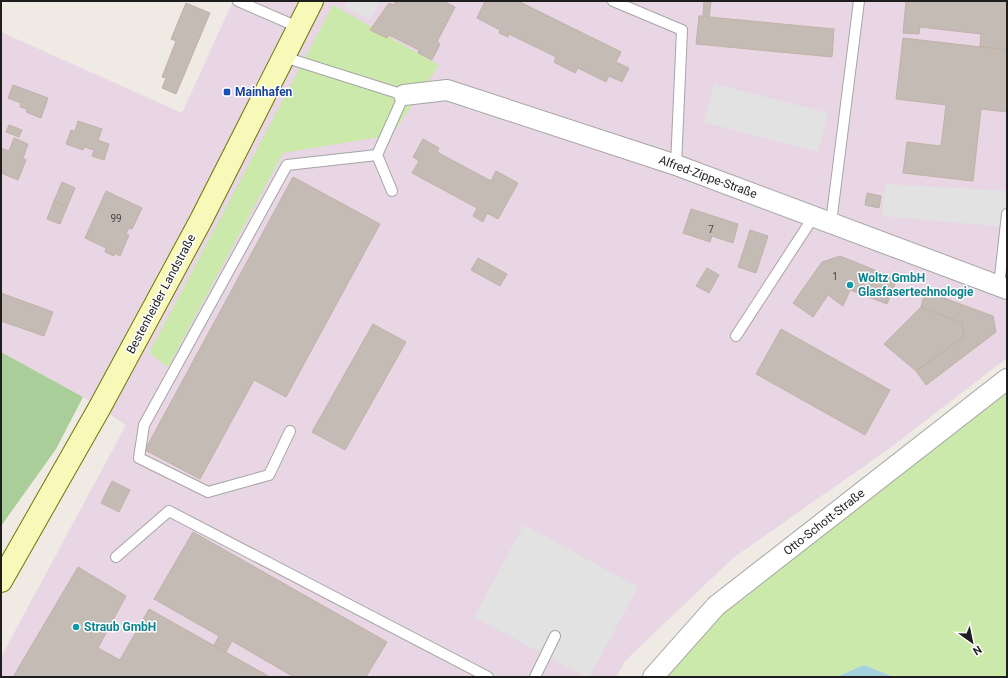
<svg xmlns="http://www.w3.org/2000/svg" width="1008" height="678" font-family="Roboto,sans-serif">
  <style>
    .industrial { fill: #e8d6e5 }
    .grass { fill: #cbe9aa }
    .forest { fill: #aace99 }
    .parking { fill: #e2e2e2 }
    .water { fill: #a5d2dd }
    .building { fill: #c4bbb4; stroke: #c1b1a7 }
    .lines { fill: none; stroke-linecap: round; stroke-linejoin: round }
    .lane-casing { stroke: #a5a5a5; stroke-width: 12 }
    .street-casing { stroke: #a5a5a5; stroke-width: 22 }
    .secondary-casing { stroke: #6d7605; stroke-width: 24 }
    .lane { stroke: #fff; stroke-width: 10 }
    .street { stroke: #fff; stroke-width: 20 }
    .secondary { stroke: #f8f9b8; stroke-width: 22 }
    .transit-dot { fill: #1a4fb4; stroke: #fff; stroke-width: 1.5 }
    .culture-dot { fill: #0f9aa8; stroke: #fff; stroke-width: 1.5 }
    .labels { text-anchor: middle; stroke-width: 3; stroke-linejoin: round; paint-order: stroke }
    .number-label { font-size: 10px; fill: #484544 }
    .transit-label { font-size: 12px; font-weight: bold; fill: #164399; stroke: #fff; text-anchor: start }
    .street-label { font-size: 12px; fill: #1e1e1e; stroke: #fff }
    .culture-label { font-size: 12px; font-weight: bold; fill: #0d838f; stroke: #fff; text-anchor: start }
  </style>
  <rect width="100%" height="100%" fill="#efebe4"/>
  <path class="industrial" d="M233 1H1007V358L890 448 733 558 625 661 616 677H1V657L126 425 83 397 1 352V32L182 113Z"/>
  <g class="grass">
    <path d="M333 5 439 65 392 135 283 153 168 367 149 353Z"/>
    <path d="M1007 379V677H894L864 665 836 677H653L716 606Z"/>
  </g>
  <path class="forest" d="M1 352 83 397 56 449 1 526Z"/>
  <g class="parking">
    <path d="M348 1H380L370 20 344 7Z"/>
    <path d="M714 84 828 113 818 152 704 122Z"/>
    <path d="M885 184 1007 191V227L882 216Z"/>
    <path d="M524 525 638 587 589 677H586L474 617Z"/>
  </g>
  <path class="water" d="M864 665 894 677H836Z"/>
  <g class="building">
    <path d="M396 1H443L455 7 437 42 440 44 432 60 418 53 419 50 389 35 387 38 370 30 389 3 394 5Z"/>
    <path d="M485 1H518L621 52 616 62 629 68 622 82 609 76 606 82 578 68 575 73 554 62 556 57 509 34 508 37 499 33 500 30 477 18Z"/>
    <path d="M704 1H711L709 17 834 29 832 57 696 44 699 16H703Z"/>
    <path d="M906 1H1007V50L980 47 981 34 920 27 919 34 903 33Z"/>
    <path d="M186 3 210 13 176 94 162 88 166 78 162 77 176 41 171 39Z"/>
    <path d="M903 38 1007 50V112L981 109 973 181 903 173 907 142 941 146 946 105 896 99Z"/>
    <path d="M13 85 48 98 41 118 26 112 27 109 20 107 21 103 8 98Z"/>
    <path d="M78 121 102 129 98 140 109 144 104 160 92 156 94 150 84 147 83 150 66 144 71 130 75 131Z"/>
    <path d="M9 125 22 130 19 137 6 132Z"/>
    <path d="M14 138 28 144 23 158 26 160 18 180 1 173V148L9 151Z"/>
    <path d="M423 139 439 148 437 152 491 181 496 171 518 183 498 219 487 213 483 222 473 216 477 208 412 173 419 161 413 157Z"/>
    <path d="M293 177 380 224 286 397 254 380 200 479 145 450Z"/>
    <path d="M62 182 75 188 67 207 54 201Z"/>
    <path d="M106 191 142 208 132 229 129 228 126 234 129 235 120 256 115 253 114 256 105 252 106 248 85 238Z"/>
    <path d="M867 193 881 196 879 208 865 205Z"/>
    <path d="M54 201 67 207 60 224 47 219Z"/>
    <path d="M691 209 738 224 733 243 712 236 710 242 683 233Z"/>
    <path d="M750 230 768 236 756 273 738 267Z"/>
    <path d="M840 256 897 279 887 304 850 290 843 306 828 295 813 317 793 303 822 262Z"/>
    <path d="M478 258 507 274 500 286 471 270Z"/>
    <path d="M707 268 719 275 709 293 696 286Z"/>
    <path d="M925 291 993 316 996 332 926 385 916 371 964 336 962 323 921 307Z"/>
    <path d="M1 293 53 312 44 336 1 321Z"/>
    <path d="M921 307 962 323 964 336 916 371 884 344Z"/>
    <path d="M373 324 406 342 345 450 312 432Z"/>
    <path d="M781 329 890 390 865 435 756 374Z"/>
    <path d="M112 481 130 490 119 512 101 503Z"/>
    <path d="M193 532 387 642 366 677H294L232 641 226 652 214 645 219 636 154 599Z"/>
    <path d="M78 567 126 596 98 648 120 660 149 609 270 677H13Z"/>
  </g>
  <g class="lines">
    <g class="lane-casing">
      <g id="lane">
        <path d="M238 1 298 27"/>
        <path d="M613 1 682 30 676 165"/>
        <path d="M284 57 404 95 377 155 392 191"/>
        <path d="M831 223 859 1"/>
        <path d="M999 286 1007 214"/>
        <path d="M736 336 814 216"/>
        <path d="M290 431 269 475 208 492 139 458 144 425 287 165 377 155"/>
        <path d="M116 557 169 511 488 677"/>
        <path d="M535 677 555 636"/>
      </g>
    </g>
    <g class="street-casing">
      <g id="street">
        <path d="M404 95 447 90 676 165 1007 289"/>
        <path d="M653 677 716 606 1007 379"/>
      </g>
    </g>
    <g class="secondary-casing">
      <path id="secondary" d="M1 581 100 407 201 220 312 1"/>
    </g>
    <use href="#lane" class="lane"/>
    <use href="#street" class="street"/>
    <use href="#secondary" class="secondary"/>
  </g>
  <rect class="transit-dot" x="223" y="88" width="8" height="8" rx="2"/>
  <g class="culture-dot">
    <circle cx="850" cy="285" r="4"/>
    <circle cx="76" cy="627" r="4"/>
  </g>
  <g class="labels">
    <g class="number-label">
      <text x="116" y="222">99</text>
      <text x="711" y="233">7</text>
      <text x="835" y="280">1</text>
    </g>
    <g class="transit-label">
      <text x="235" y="96">Mainhafen</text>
    </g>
    <g class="street-label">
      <text transform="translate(708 177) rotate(20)" y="4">Alfred-Zippe-Straße</text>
      <text transform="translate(161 294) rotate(-62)" y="4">Bestenheider Landstraße</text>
      <text transform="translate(824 522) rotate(-38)" y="4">Otto-Schott-Straße</text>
    </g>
    <g class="culture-label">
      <text x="858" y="282">Woltz GmbH<tspan x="858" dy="14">Glasfasertechnologie</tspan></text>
      <text x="84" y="631">Straub GmbH</text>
    </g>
  </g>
  <rect width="1008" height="678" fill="none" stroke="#1e1e1e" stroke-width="4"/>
  <g transform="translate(972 642) rotate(147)" stroke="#ffffff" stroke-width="3" paint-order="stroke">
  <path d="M0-3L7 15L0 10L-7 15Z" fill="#1e1e1e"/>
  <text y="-6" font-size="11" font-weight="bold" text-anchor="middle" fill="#1e1e1e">N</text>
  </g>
</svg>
